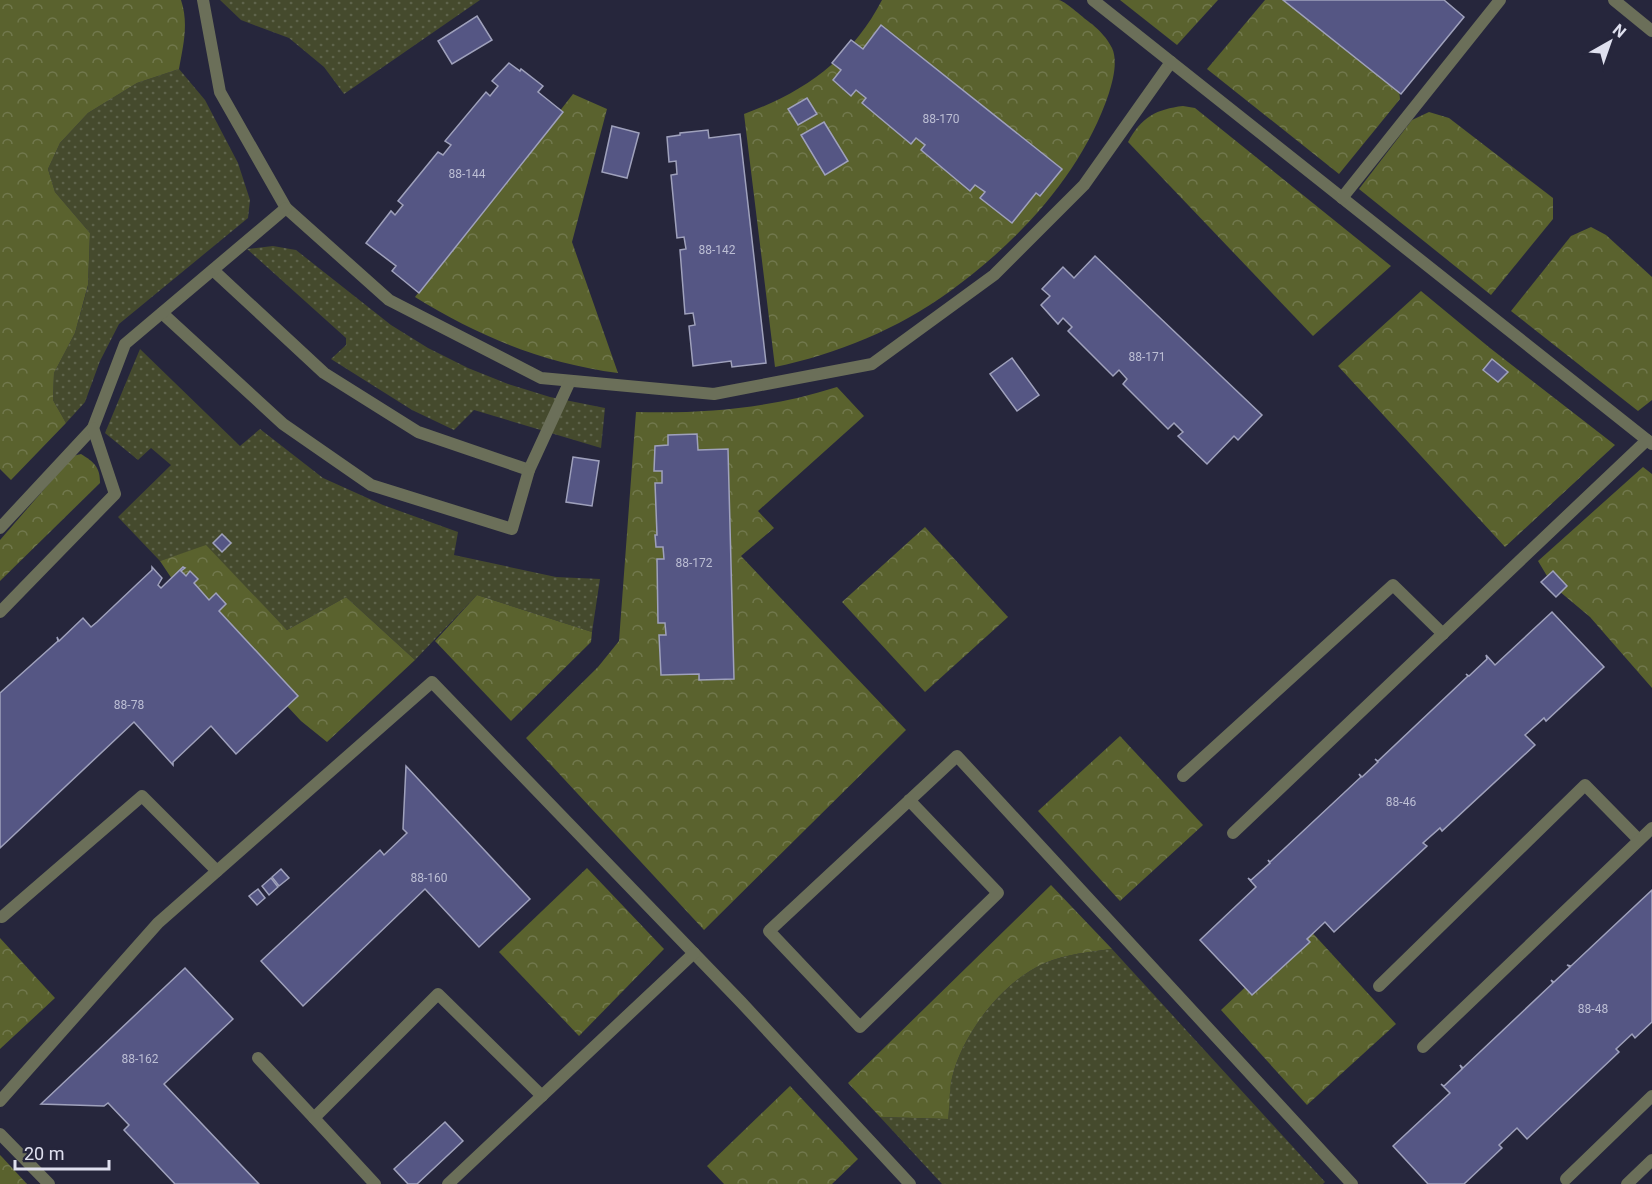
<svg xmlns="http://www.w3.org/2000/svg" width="1652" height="1184" font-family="Roboto,sans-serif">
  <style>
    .grass { fill: url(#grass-dots) }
    .forest { fill: url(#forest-crowns) }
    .building { fill: #555684; stroke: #9fa1bc; stroke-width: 1.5 }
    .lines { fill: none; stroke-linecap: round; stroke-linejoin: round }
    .lane { stroke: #6b6f59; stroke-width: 12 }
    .labels { text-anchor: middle; stroke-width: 5; stroke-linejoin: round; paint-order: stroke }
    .number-label { font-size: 12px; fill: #bcbed4 }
  </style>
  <defs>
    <pattern id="grass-dots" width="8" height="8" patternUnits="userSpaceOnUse" patternTransform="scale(1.5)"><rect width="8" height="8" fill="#454a2d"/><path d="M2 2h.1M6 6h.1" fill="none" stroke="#5f644c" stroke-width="1.8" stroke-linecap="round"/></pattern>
    <pattern id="forest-crowns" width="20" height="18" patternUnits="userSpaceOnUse" patternTransform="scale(1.5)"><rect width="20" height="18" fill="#5a622e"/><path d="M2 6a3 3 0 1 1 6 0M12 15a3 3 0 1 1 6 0" fill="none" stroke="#71784d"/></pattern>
  </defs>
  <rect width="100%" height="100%" fill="#26263c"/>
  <g class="grass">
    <path d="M220 0H480L344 94 324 67 289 38 241 20Z"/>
    <path d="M179 69 205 100 238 163 250 200 248 218 119 324 100 361 85 402 66 423 53 400 54 373 75 333 88 286 90 233 55 192 48 169 60 143 88 113 137 83Z"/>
    <path d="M273 246 296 250 391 325 428 348 468 368 508 384 550 397 605 408 601 448 474 410 454 430 412 410 331 359 346 345V338L247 249Z"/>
    <path d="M140 349 240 446 260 429 323 478 383 505 458 532 454 555 556 577 600 579 592 632 477 595 415 660 346 597 287 630 206 546 160 561 118 517 171 465 151 448 138 460 105 433Z"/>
    <path d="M1112 949 1325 1182 1323 1184H942L880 1117 948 1119C949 1106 949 1091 952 1078 962 1034 1003 981 1045 963 1066 954 1089 952 1112 949Z"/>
  </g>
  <g class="forest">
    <path d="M0 0H181C189 24 183 46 179 69L137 83 88 113 60 143 48 169 55 192 90 233 88 285 75 333 54 373 53 400 66 423 11 480 0 469Z"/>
    <path d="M882 0C924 0 967 0 1009 0 1025 0 1044 0 1059 0 1067 2 1084 19 1092 24 1100 31 1107 38 1112 48 1118 61 1113 80 1109 93 1082 174 1017 243 949 292 898 329 837 354 775 367L744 114C805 92 852 58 882 0Z"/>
    <path d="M1120 0H1218L1177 45Z"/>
    <path d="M1265 0H1295L1398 80 1400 99 1339 174 1207 69Z"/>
    <path d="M573 94 607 109 572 242 618 373C543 363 480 337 415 297Z"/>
    <path d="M1183 106 1195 108 1391 266 1313 336 1128 142C1141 117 1157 109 1183 106Z"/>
    <path d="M1429 112 1449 118 1553 198V219L1491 295 1359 189 1412 120Z"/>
    <path d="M1591 227 1606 235 1652 277V400L1638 411 1511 311 1571 236Z"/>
    <path d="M1421 291 1490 348 1615 445 1505 547 1338 366Z"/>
    <path d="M837 387 864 416 758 511 774 528 741 556 906 730 704 930 526 738 598 667 619 641 636 412C706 414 771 408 837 387Z"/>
    <path d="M81 454C94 462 100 467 100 483L0 581V540L73 456Z"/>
    <path d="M1643 467 1652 474V688L1590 617 1553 586 1538 561Z"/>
    <path d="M925 527 1008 617 925 692 842 602Z"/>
    <path d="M206 545 287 630 346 597 415 660 327 742 301 721 180 591 160 561Z"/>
    <path d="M477 595 592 632 591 642 511 721 435 641Z"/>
    <path d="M1120 736 1203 825 1120 901 1038 811Z"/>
    <path d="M587 868 664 949 579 1036 499 952Z"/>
    <path d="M1051 885 1112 949C1089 952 1066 954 1045 963 1003 981 962 1034 952 1078 949 1091 950 1106 948 1119L880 1117 848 1083Z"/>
    <path d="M1308 928 1396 1024 1307 1105 1221 1010Z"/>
    <path d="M0 938 55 998 0 1049Z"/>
    <path d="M790 1086 858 1159 832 1184H724L707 1166Z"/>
    <path d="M0 1155 2 1157 27 1184H0Z"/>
  </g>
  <g class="building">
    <path d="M1283 0H1444L1464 17 1401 94Z"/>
    <path d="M477 16 492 40 452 64 438 41Z"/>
    <path d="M881 25 1062 169 1040 196 1036 193 1012 223 980 198 985 192 975 185 970 191 921 150 925 145 916 138 911 144 862 103 866 98 856 90 851 96 833 80 841 70 832 63 851 40 863 49Z"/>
    <path d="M509 63 520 71 521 69 543 86 538 92 563 112 419 293 392 271 396 266 366 243 391 211 395 215 403 205 398 201 438 152 443 155 451 145 445 141 486 92 490 96 498 86 492 81Z"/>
    <path d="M807 98 817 114 798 125 788 109Z"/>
    <path d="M824 122 848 161 825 175 801 135Z"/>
    <path d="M612 126 639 133 627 178 602 172Z"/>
    <path d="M708 130 709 138 740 134 766 363 732 367 731 361 693 366 689 326 695 325 693 313 685 314 680 250 686 249 684 237 677 238 671 175 677 174 676 161 669 162 667 137 680 135V133Z"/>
    <path d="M1095 256 1262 415 1238 440 1234 436 1207 464 1178 436 1183 432 1174 423 1168 429 1123 384 1127 379 1119 370 1113 376 1068 331 1072 327 1063 318 1058 324 1041 305 1050 296 1042 289 1063 267 1074 278Z"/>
    <path d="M1012 358 1039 395 1017 411 990 374Z"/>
    <path d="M1492 359 1508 372 1498 382 1483 370Z"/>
    <path d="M697 434 698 450 728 449 734 679 699 680V674L661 675 659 635H666L665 623H658L657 559H664L663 547H656L655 535H657L655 483H662V471H654L655 446 668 445V435Z"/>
    <path d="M573 457 599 461 592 506 566 502Z"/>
    <path d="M222 534 231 543 222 552 213 543Z"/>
    <path d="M152 567 162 578 158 585 161 588 183 567 185 568 181 571 186 576 190 571 198 579 194 583 209 600 216 593 226 604 219 611 298 696 236 754 211 726 173 762V765L134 722 0 848V693L58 641 57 637 59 641 83 618 91 627 97 622 152 570Z"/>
    <path d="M1553 571 1567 586 1556 597 1541 582Z"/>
    <path d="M1552 612 1604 667 1546 721 1544 718 1525 735 1535 745 1442 831 1440 828 1423 843 1427 846 1334 932 1325 922 1307 939 1310 942 1252 995 1200 940 1256 887 1248 878 1251 880 1270 863 1268 860 1270 862 1361 777 1359 774 1362 777 1378 762 1375 759 1378 761 1468 676 1466 674 1469 676 1487 659 1486 655 1495 665Z"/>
    <path d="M406 766 530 899 479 947 425 889 303 1006 261 961 380 850 384 855 407 833 403 829Z"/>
    <path d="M281 869 289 878 279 886 272 877Z"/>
    <path d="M271 878 278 887 269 895 262 886Z"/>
    <path d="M258 889 265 898 257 905 249 896Z"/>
    <path d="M1652 890V1022L1635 1038 1632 1034 1616 1049 1619 1052 1527 1139 1517 1128 1499 1145 1502 1148 1464 1184H1428L1393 1146 1450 1093 1441 1084 1444 1086 1462 1069 1460 1065 1463 1068 1553 983 1551 980 1554 982 1570 967 1567 965 1571 966Z"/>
    <path d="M185 968 233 1019 164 1084 259 1184H175L124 1130 129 1125 108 1103 104 1106 41 1104Z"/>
    <path d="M445 1122 463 1141 417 1184H408L394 1169Z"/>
  </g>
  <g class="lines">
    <g class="lane">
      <path d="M203 0 220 92 286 208 389 300 541 378 714 394 872 364 994 275 1084 185 1171 62"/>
      <path d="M1093 0 1652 444"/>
      <path d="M1614 0 1652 31"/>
      <path d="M1342 198 1500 0"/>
      <path d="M213 270 324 373 418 432 529 470 570 381"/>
      <path d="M162 313 283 424 371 485 512 529 529 470"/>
      <path d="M0 528 93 428 125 344 286 208"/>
      <path d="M0 612 115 494 93 428"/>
      <path d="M1183 776 1393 585 1443 634"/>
      <path d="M909 800 998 893 860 1027 769 931 957 756 1352 1184"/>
      <path d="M1233 833 1647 440"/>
      <path d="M2 917 142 796 217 871"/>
      <path d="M1379 986 1585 785 1639 840"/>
      <path d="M1423 1047 1652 828"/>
      <path d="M258 1058 314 1118"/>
      <path d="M0 1101 158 923 432 682 741 1002 910 1184"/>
      <path d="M0 1134 49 1184"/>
      <path d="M1566 1179 1652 1096"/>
      <path d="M375 1184 314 1118 438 994 542 1096"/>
      <path d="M448 1184 694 953"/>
      <path d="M1627 1184 1652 1160"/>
    </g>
  </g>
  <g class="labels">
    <g class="number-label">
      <text x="941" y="123">88-170</text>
      <text x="467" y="178">88-144</text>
      <text x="717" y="254">88-142</text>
      <text x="1147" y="361">88-171</text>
      <text x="694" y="567">88-172</text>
      <text x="129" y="709">88-78</text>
      <text x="1401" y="806">88-46</text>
      <text x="429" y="882">88-160</text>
      <text x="1593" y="1013">88-48</text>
      <text x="140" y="1063">88-162</text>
    </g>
  </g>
  <g transform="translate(1610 42) rotate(40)" stroke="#26263c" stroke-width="4.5" paint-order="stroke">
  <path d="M0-4.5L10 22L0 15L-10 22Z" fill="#dfe0ef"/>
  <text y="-9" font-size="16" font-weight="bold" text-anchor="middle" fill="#dfe0ef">N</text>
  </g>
  <path d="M15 1160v9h94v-9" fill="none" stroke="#dfe0ef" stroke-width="3"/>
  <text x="24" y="1160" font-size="18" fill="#dfe0ef" stroke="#26263c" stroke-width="4.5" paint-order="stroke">20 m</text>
</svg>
